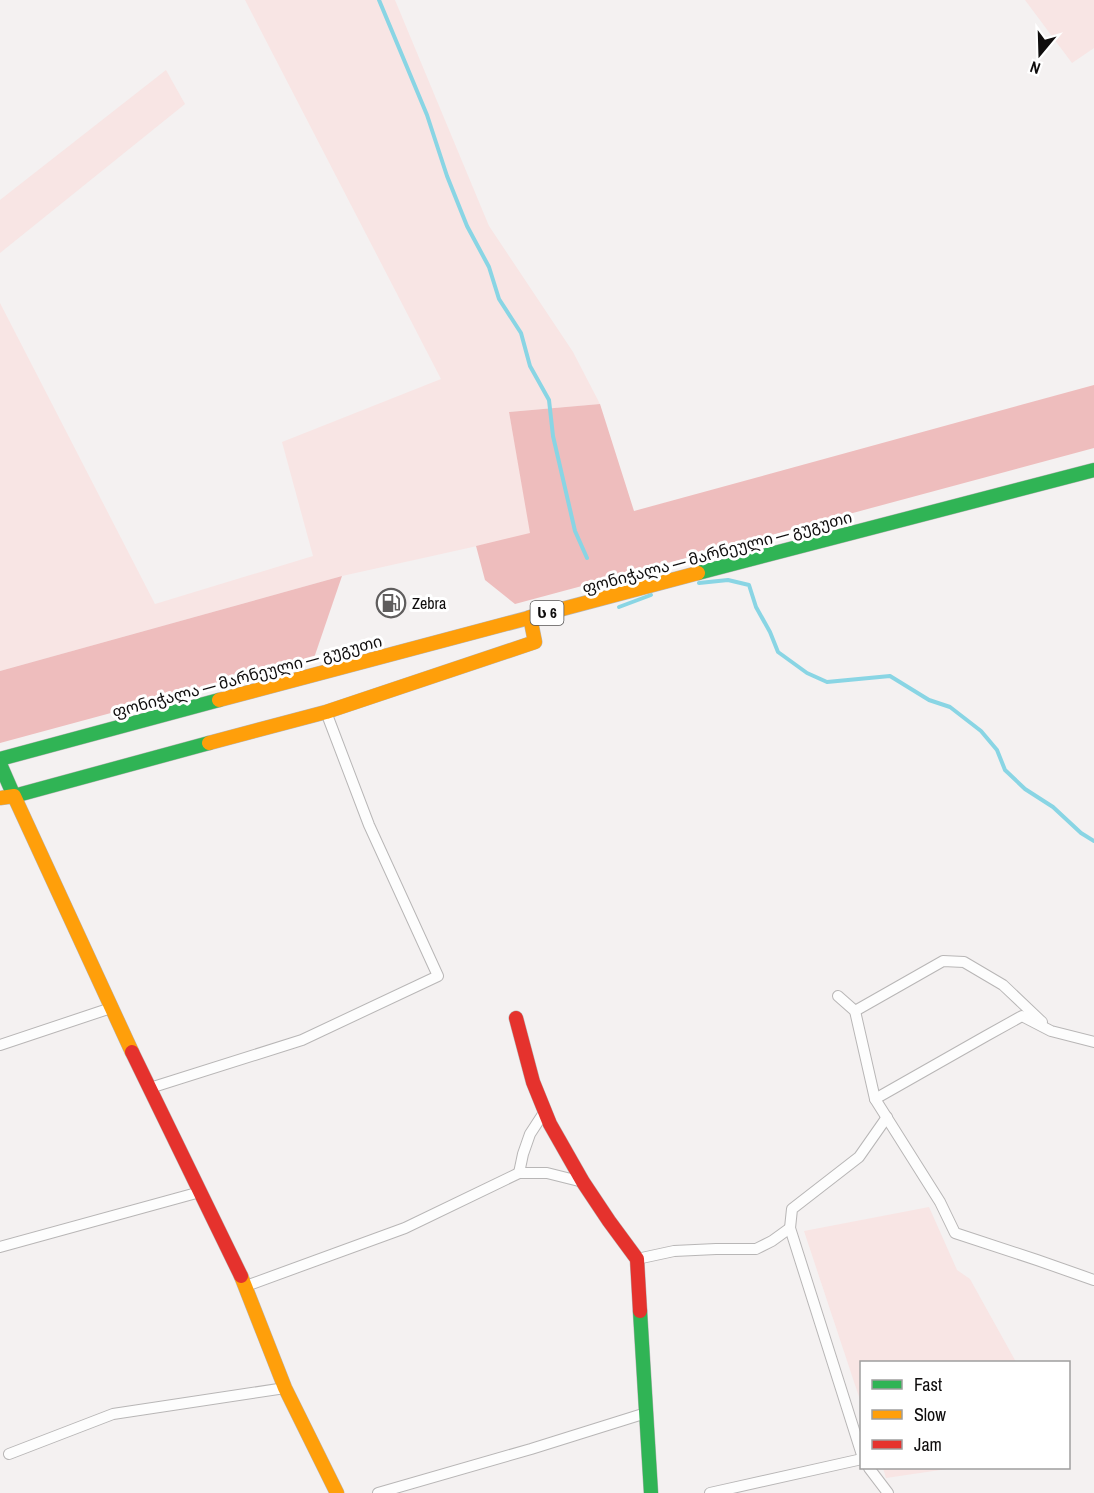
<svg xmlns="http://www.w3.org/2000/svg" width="1094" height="1493" font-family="'Archivo Narrow','Noto Sans Georgian',sans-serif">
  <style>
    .green { fill: #f8e5e4 }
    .forest { fill: #eebdbd }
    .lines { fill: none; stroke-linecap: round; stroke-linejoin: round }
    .stream { stroke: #89d5e4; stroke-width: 4 }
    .street-casing { stroke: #b8b6b6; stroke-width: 12 }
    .fast-casing { stroke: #b8b6b6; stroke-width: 15 }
    .slow-casing { stroke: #b8b6b6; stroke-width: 15 }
    .jam-casing { stroke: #b8b6b6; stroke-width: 15 }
    .street { stroke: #fdfdfd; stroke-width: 10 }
    .fast { stroke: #30b455; stroke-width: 14 }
    .slow { stroke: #ff9f0a; stroke-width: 14 }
    .jam { stroke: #e5322d; stroke-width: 14 }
    .labels { text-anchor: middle; stroke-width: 6; stroke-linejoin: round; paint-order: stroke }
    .shield { fill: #fff; stroke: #575656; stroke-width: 1.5 }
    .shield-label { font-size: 15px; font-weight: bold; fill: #0f0d0d }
    .street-label { font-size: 16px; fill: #0f0d0d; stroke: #fff }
    .poi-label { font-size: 16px; fill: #0f0d0d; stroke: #fff; text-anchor: start }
  </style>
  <rect width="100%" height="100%" fill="#f4f1f1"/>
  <g class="green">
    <path d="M245 0H395L489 226 573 352 600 404 509 412 531 534 342 576 0 671V303L155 604 313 556 282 442 441 379Z"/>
    <path d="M1025 0H1094V48L1072 63Z"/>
    <path d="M166 70 185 104 0 253V200Z"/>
    <path d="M929 1207 957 1270 970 1279 1016 1362H862L861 1403 804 1231Z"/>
    <path d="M883 1468H954L886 1478Z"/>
  </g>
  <g class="forest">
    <path d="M1094 385V448L515 604 485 580 476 546 530 533 509 412 600 404 634 511Z"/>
    <path d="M342 576 314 658 0 743V671Z"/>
  </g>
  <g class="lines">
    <g class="stream">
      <path d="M379 0 427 115 447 176 467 226 489 267 499 299 521 333 530 366 549 400 553 436 575 531 587 558"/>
      <path d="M699 583 728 580 749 585 756 607 770 632 778 652 807 673 827 682 890 676 929 700 950 707 981 731 997 750 1005 770 1025 789 1053 807 1081 833 1094 841"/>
      <path d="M619 607 651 595"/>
    </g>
    <g class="street-casing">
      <g id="street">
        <path d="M838 996 855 1011 875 1099 940 1202 955 1233 1037 1260 1094 1280"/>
        <path d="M855 1011 943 961 964 962 1003 985 1042 1022"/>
        <path d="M0 1045 111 1008"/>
        <path d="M150 1088 302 1040 438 976 369 825 326 712"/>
        <path d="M875 1099 986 1036 1022 1016 1051 1031 1094 1042"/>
        <path d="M519 1173 523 1154 530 1134 545 1111"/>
        <path d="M0 1247 200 1192"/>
        <path d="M637 1259 674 1251 716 1249H756L772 1241 790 1228"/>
        <path d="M246 1286 405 1228 519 1173H547L583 1182"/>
        <path d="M9 1454 113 1414 285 1388"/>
        <path d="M862 1455 790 1228 792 1209 859 1157 887 1117"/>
        <path d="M869 1468 888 1493"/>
        <path d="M378 1493 531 1449 646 1413"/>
        <path d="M710 1493 862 1459"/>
      </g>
    </g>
    <g class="fast-casing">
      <g id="fast">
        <path d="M698 573 1094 470"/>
        <path d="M0 759 219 700"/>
        <path d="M0 764 14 796 209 743"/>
        <path d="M640 1311 651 1493"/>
      </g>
    </g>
    <g class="slow-casing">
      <g id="slow">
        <path d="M219 700 698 573"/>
        <path d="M209 743 326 712 535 642 530 617"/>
        <path d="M0 798 14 796 132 1052"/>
        <path d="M241 1276 285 1388 337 1493"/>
      </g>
    </g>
    <g class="jam-casing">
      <g id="jam">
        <path d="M516 1018 533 1082 550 1124 583 1182 609 1221 637 1259 640 1311"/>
        <path d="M132 1052 241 1276"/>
      </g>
    </g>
    <use href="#street" class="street"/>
    <use href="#fast" class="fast"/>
    <use href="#slow" class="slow"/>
    <use href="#jam" class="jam"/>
  </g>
  <defs>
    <g id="fuel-ring" transform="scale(1.5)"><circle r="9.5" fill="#fff" stroke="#5f5d5d" stroke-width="1.5"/><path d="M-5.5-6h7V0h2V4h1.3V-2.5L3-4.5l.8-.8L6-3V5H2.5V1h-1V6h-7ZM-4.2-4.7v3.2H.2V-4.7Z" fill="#5f5d5d"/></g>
  </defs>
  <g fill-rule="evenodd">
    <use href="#fuel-ring" x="391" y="603"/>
  </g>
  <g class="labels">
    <rect class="shield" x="530.5" y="601" width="33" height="24" rx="4.5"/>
    <g class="shield-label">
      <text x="547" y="618">ს 6</text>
    </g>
    <g class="street-label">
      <text transform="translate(717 552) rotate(-15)" y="6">ფონიჭალა — მარნეული — გუგუთი</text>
      <text transform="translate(247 676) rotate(-15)" y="6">ფონიჭალა — მარნეული — გუგუთი</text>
    </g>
    <g class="poi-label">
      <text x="412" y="609">Zebra</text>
    </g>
  </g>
  <rect x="860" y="1361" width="210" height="108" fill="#ffffff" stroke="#9f9e9e" stroke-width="1.5"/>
  <rect x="872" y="1380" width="30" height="9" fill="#30b455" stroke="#9f9e9e" stroke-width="1.5"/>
  <text x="914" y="1391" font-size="18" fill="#0f0d0d">Fast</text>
  <rect x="872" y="1410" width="30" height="9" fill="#ff9f0a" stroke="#9f9e9e" stroke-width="1.5"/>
  <text x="914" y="1421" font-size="18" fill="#0f0d0d">Slow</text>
  <rect x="872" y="1440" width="30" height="9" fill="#e5322d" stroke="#9f9e9e" stroke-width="1.5"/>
  <text x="914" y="1451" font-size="18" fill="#0f0d0d">Jam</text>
  <g transform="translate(1040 54) rotate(199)" stroke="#ffffff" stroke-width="4.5" paint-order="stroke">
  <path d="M0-4.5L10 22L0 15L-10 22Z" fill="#0f0d0d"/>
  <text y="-9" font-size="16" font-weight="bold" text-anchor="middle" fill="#0f0d0d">N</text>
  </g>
</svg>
